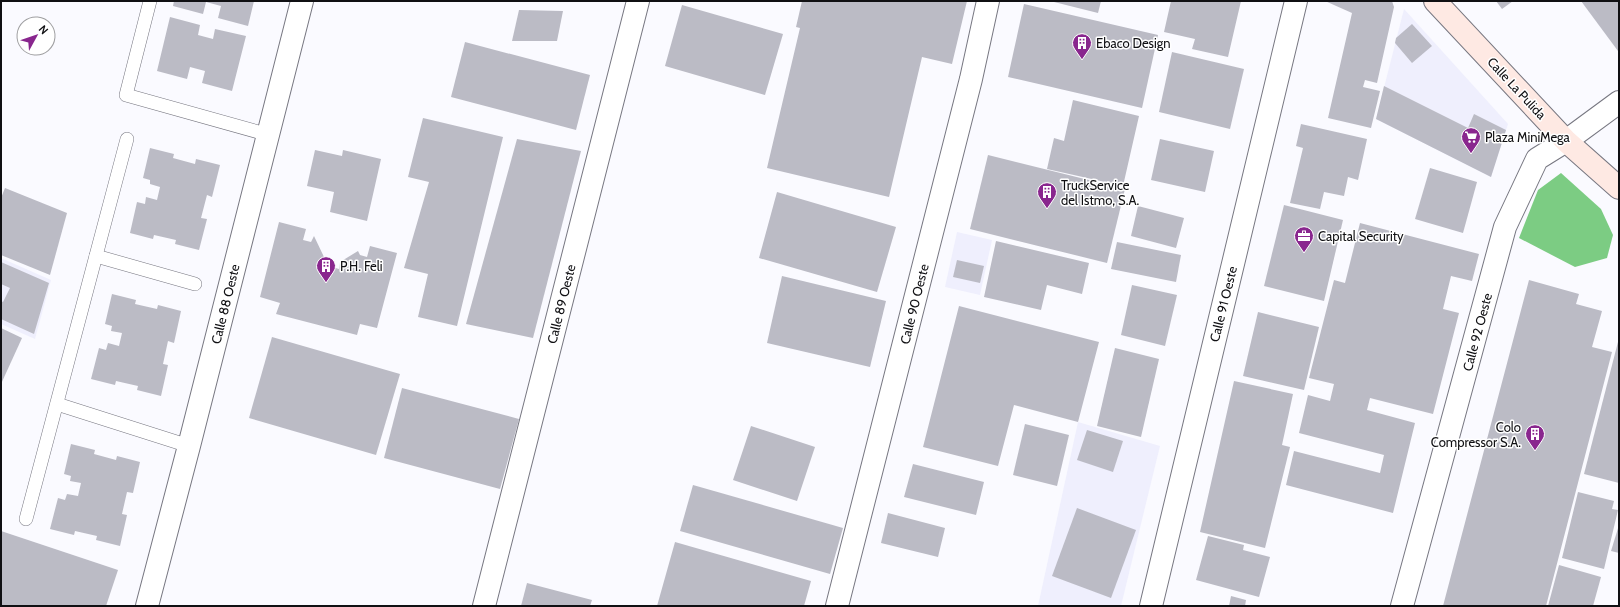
<svg xmlns="http://www.w3.org/2000/svg" width="1620" height="607" font-family="Cabin,sans-serif">
  <style>
    .built { fill: #efeffd }
    .forest { fill: #7ccc83 }
    .building { fill: #bbbbc5 }
    .lines { fill: none; stroke-linecap: round; stroke-linejoin: round }
    .lane-casing { stroke: #777781; stroke-width: 14 }
    .street-casing { stroke: #777781; stroke-width: 24 }
    .secondary-casing { stroke: #777781; stroke-width: 24 }
    .lane { stroke: #fff; stroke-width: 13 }
    .street { stroke: #fff; stroke-width: 22 }
    .secondary { stroke: #fee9e3; stroke-width: 22 }
    .labels { text-anchor: middle; stroke-width: 3; stroke-linejoin: round; paint-order: stroke }
    .poi-label { font-size: 13px; fill: #101013; stroke: #fff; text-anchor: start }
    .street-label { font-size: 13px; fill: #101013; stroke: #fff }
  </style>
  <rect width="100%" height="100%" fill="#fafaff"/>
  <g class="built">
    <path d="M1404 9 1508 124 1491 177 1376 119Z"/>
    <path d="M957 232 992 240 980 295 945 287Z"/>
    <path d="M1 258 51 280 35 339 1 324Z"/>
    <path d="M1078 422 1160 446 1121 606H1038Z"/>
  </g>
  <path class="forest" d="M1561 173 1601 209 1613 235 1607 258 1575 267 1519 238 1538 190Z"/>
  <g class="building">
    <path d="M174 1H254L248 26 218 18 221 6 206 2 203 14 173 6Z"/>
    <path d="M802 1H967L952 64 922 57 889 197 767 168 800 28 796 27Z"/>
    <path d="M1050 1H1101L1098 13Z"/>
    <path d="M1171 1H1241L1228 57 1192 49 1195 39 1164 32Z"/>
    <path d="M1325 1H1392L1394 7 1377 83 1365 80 1363 87 1380 91 1371 128 1328 118 1352 13Z"/>
    <path d="M1496 1H1513L1502 9Z"/>
    <path d="M1581 1H1619V50L1618 51Z"/>
    <path d="M1024 4 1158 35 1142 108 1008 77Z"/>
    <path d="M682 5 783 34 765 95 665 66Z"/>
    <path d="M519 10 563 11 557 41H512Z"/>
    <path d="M170 17 200 25 198 35 213 39 215 29 246 36 232 91 202 83 205 71 190 67 187 79 157 71Z"/>
    <path d="M1412 24 1432 46 1412 63 1395 43 1396 38Z"/>
    <path d="M465 42 590 75 576 130 451 97Z"/>
    <path d="M1172 52 1244 69 1230 129 1159 112Z"/>
    <path d="M1384 86 1468 128 1474 114 1506 130 1491 177 1376 119Z"/>
    <path d="M1073 100 1139 116 1123 186 1047 169 1054 138 1064 141Z"/>
    <path d="M423 118 503 137 457 326 418 317 428 274 404 268 429 182 408 177Z"/>
    <path d="M1301 124 1367 139 1358 180 1348 177 1344 196 1324 192 1320 209 1290 203 1303 148 1296 146Z"/>
    <path d="M517 139 581 151 533 338 466 324Z"/>
    <path d="M1160 139 1214 151 1205 192 1151 180Z"/>
    <path d="M150 148 174 154 173 158 195 164 196 159 220 165 212 197 207 195 201 218 207 219 199 250 175 244 176 240 154 235 153 239 130 233 137 202 145 204 146 197 157 200 160 187 150 184V180L143 178Z"/>
    <path d="M315 150 342 156 343 150 381 159 367 221 330 212 334 192 307 186Z"/>
    <path d="M988 155 1125 189 1107 263 970 229Z"/>
    <path d="M1430 168 1477 182 1463 233 1415 219Z"/>
    <path d="M5 188 67 213 50 275 1 255V198Z"/>
    <path d="M777 192 896 227 877 292 759 258Z"/>
    <path d="M1284 205 1343 220 1324 301 1264 286Z"/>
    <path d="M1138 206 1184 218 1176 248 1131 236Z"/>
    <path d="M279 222 306 229 303 240 311 242 314 236 324 257 322 264 339 269 340 262 358 251 360 255 367 257 370 246 397 253 377 328 360 324 357 335 276 314 280 303 260 297Z"/>
    <path d="M1360 223 1479 254 1472 281 1451 276 1443 309 1459 313 1433 414 1370 398 1367 410 1415 423 1393 513 1286 485 1294 451 1380 473 1384 455 1299 433 1308 395 1330 401 1334 384 1309 378 1334 280 1345 283Z"/>
    <path d="M996 241 1089 263 1082 294 1047 285 1041 310 984 297Z"/>
    <path d="M1117 242 1181 255 1176 282 1111 269Z"/>
    <path d="M957 260 984 266 980 283 953 277Z"/>
    <path d="M1 262 49 283 34 334 1 319V301L3 302 10 288 1 284Z"/>
    <path d="M782 276 886 301 870 367 767 343Z"/>
    <path d="M1529 280 1579 294 1576 304 1602 311 1592 347 1612 352 1546 606H1443Z"/>
    <path d="M1132 285 1177 295 1165 346 1121 335Z"/>
    <path d="M112 294 136 300 135 304 157 309 158 305 181 311 174 343 168 341 163 364 168 365 161 396 137 390 138 386 116 381 115 385 91 379 99 348 106 350 108 343 119 346 122 333 111 331 112 326 105 324Z"/>
    <path d="M959 306 1099 342 1078 422 1014 405 998 466 923 447Z"/>
    <path d="M1258 312 1319 327 1304 390 1243 376Z"/>
    <path d="M1 328 22 338 1 384Z"/>
    <path d="M272 337 400 374 376 455 249 418Z"/>
    <path d="M1619 338V483L1584 474Z"/>
    <path d="M1115 348 1159 359 1141 437 1097 426Z"/>
    <path d="M1234 381 1293 394 1282 445 1290 447 1265 548 1200 532Z"/>
    <path d="M402 388 519 419 500 489 384 458Z"/>
    <path d="M1025 424 1069 435 1057 486 1013 475Z"/>
    <path d="M751 426 815 447 797 501 733 480Z"/>
    <path d="M1087 430 1123 441 1113 472 1077 460Z"/>
    <path d="M71 444 95 450 94 454 116 460 117 456 140 462 133 493 127 492 122 514 127 515 120 546 96 540 97 536 75 531 74 535 50 529 58 498 65 500 67 494 78 496 81 483 70 481 71 476 64 474Z"/>
    <path d="M913 464 984 482 976 515 904 497Z"/>
    <path d="M693 485 843 528 830 574 680 531Z"/>
    <path d="M1578 492 1614 501 1612 509 1618 510 1604 569 1562 558Z"/>
    <path d="M1077 508 1136 530 1111 598 1052 576Z"/>
    <path d="M888 513 945 528 938 557 881 543Z"/>
    <path d="M1619 525V553L1611 551Z"/>
    <path d="M1 531 118 570 106 606H1Z"/>
    <path d="M1208 536 1244 545 1243 550 1270 557 1259 597 1196 580Z"/>
    <path d="M675 542 811 581 804 606H657Z"/>
    <path d="M1559 565 1601 577 1593 606H1548Z"/>
    <path d="M527 583 592 600 590 606H521Z"/>
    <path d="M1231 596 1246 600 1245 606H1229Z"/>
  </g>
  <g class="lines">
    <g class="lane-casing">
      <g id="lane">
        <path d="M150 1 126 95 269 135"/>
        <path d="M96 256 195 284"/>
        <path d="M57 404 189 446"/>
        <path d="M26 519 127 139"/>
      </g>
    </g>
    <g class="street-casing">
      <g id="street">
        <path d="M147 606 189 446 302 1"/>
        <path d="M484 606 638 1"/>
        <path d="M837 606 971 79 988 1"/>
        <path d="M1151 606 1296 1"/>
        <path d="M1402 606 1505 227 1537 159 1566 141 1619 102"/>
      </g>
    </g>
    <g class="secondary-casing">
      <path id="secondary" d="M1435 1 1566 141 1619 188"/>
    </g>
    <use href="#lane" class="lane"/>
    <use href="#street" class="street"/>
    <use href="#secondary" class="secondary"/>
  </g>
  <defs>
    <g id="building-pin" transform="scale(1)"><path d="M0 17L-7.5 6A9.5 9.5 0 1 1 7.5 6Z" fill="#89268e" stroke="#fff"/><path d="M-4-6H4V6H1V3H-1V6H-4ZM-2.5-4.3h1.7v1.8h-1.7ZM.8-4.3h1.7v1.8H.8ZM-2.5-1h1.7V.8h-1.7ZM.8-1h1.7V.8H.8Z" fill="#fff"/></g>
    <g id="supermarket-pin" transform="scale(1)"><path d="M0 17L-7.5 6A9.5 9.5 0 1 1 7.5 6Z" fill="#89268e" stroke="#fff"/><path d="M-6-5.5h2.5l.6 2H6L4.5 2H-2.5L-4.4-4H-6ZM-1.5 3.2a1.3 1.3 0 1 0 .1 0ZM3 3.2a1.3 1.3 0 1 0 .1 0Z" fill="#fff"/></g>
    <g id="office-pin" transform="scale(1)"><path d="M0 17L-7.5 6A9.5 9.5 0 1 1 7.5 6Z" fill="#89268e" stroke="#fff"/><path d="M-6-3h4V-5.5h4V-3h4V5H-6ZM-1-4.5V-3h2v-1.5ZM-6 0V1H6V0Z" fill="#fff"/></g>
  </defs>
  <g fill-rule="evenodd">
    <use href="#building-pin" x="1082" y="43"/>
    <use href="#supermarket-pin" x="1471" y="137"/>
    <use href="#building-pin" x="1047" y="192"/>
    <use href="#office-pin" x="1304" y="236"/>
    <use href="#building-pin" x="326" y="266"/>
    <use href="#building-pin" x="1535" y="434"/>
  </g>
  <g class="labels">
    <g class="poi-label">
      <text x="1096" y="48">Ebaco Design</text>
      <text x="1485" y="142">Plaza MiniMega</text>
      <text x="1061" y="190">TruckService<tspan x="1061" dy="15">del Istmo, S.A.</tspan></text>
      <text x="1318" y="241">Capital Security</text>
      <text x="340" y="271">P.H. Feli</text>
      <text x="1521" y="432" text-anchor="end">Colo<tspan x="1521" dy="15">Compressor S.A.</tspan></text>
    </g>
    <g class="street-label">
      <text transform="translate(1517 88) rotate(47)" y="5">Calle La Pulida</text>
      <text transform="translate(225 304) rotate(-76)" y="5">Calle 88 Oeste</text>
      <text transform="translate(561 304) rotate(-76)" y="5">Calle 89 Oeste</text>
      <text transform="translate(914 304) rotate(-76)" y="5">Calle 90 Oeste</text>
      <text transform="translate(1223 304) rotate(-76)" y="5">Calle 91 Oeste</text>
      <text transform="translate(1477 332) rotate(-75)" y="5">Calle 92 Oeste</text>
    </g>
  </g>
  <rect width="1620" height="607" fill="none" stroke="#101013" stroke-width="4"/>
  <g transform="translate(36 36) rotate(50)"><circle r="19" fill="#ffffff" stroke="#9f9fa1"/>
  <path d="M0-3L7 15L0 10L-7 15Z" fill="#89268e"/>
  <text y="-6" font-size="11" font-weight="bold" text-anchor="middle" fill="#101013">N</text>
  </g>
</svg>
